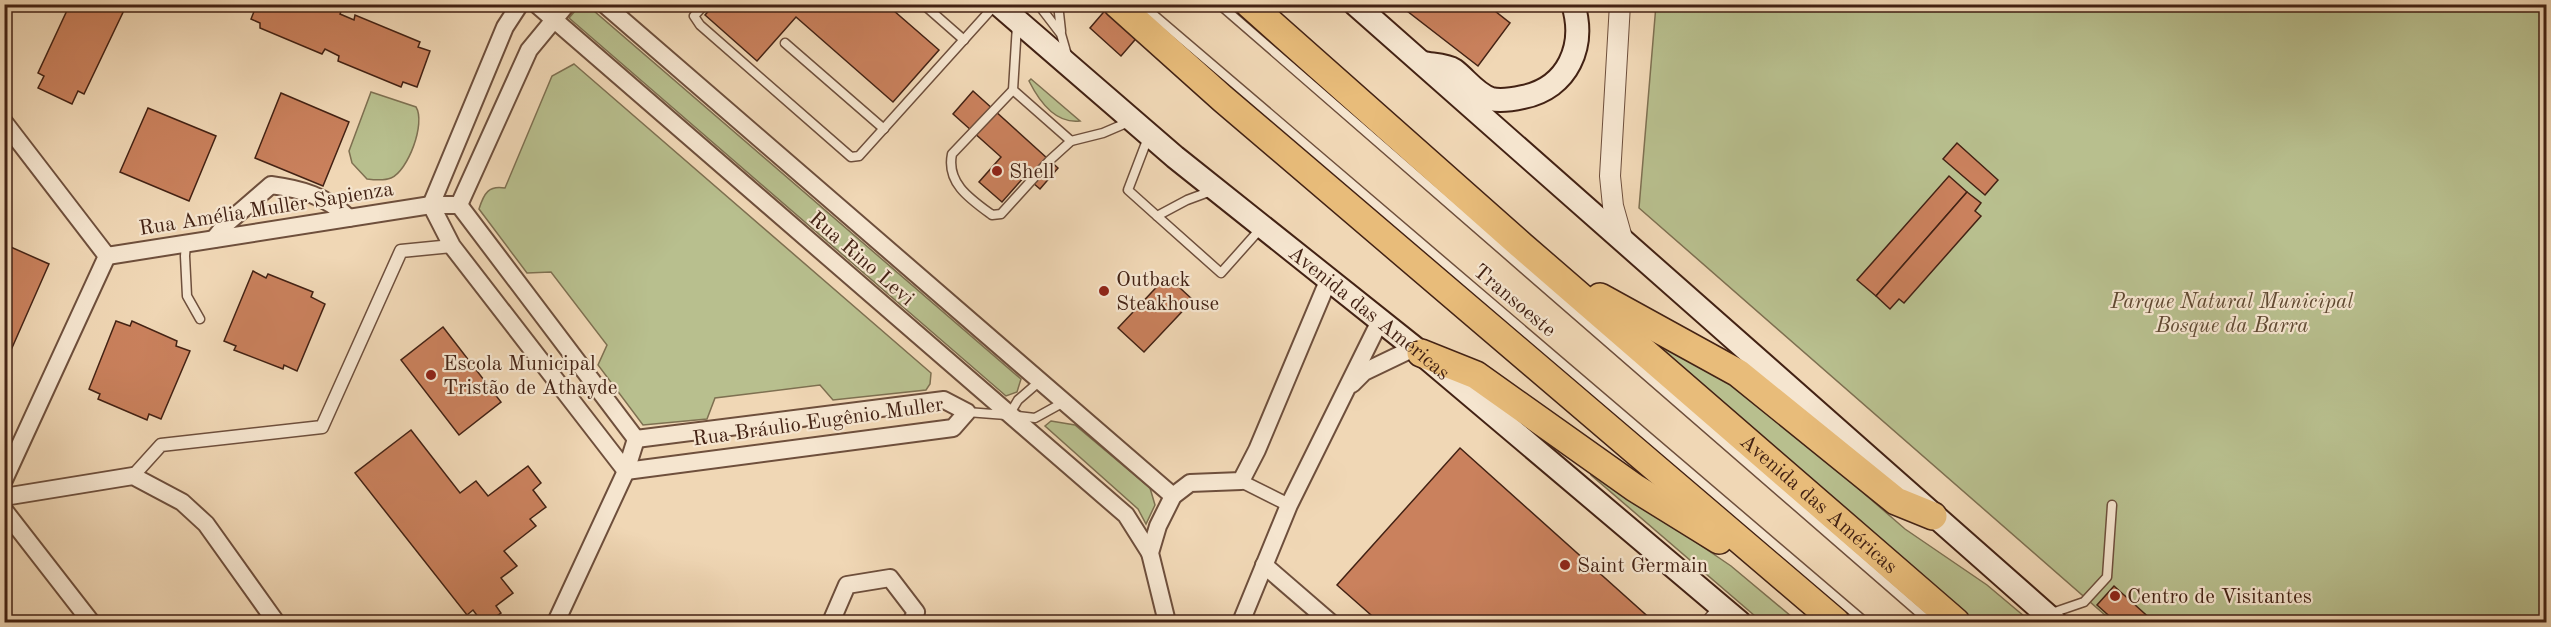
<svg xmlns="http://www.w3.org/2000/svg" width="2551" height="627" font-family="'Old Standard TT',serif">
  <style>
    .green { fill: #b8bf8e; stroke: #7e7051; stroke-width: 1.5 }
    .building { fill: #ca815d; stroke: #432214; stroke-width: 1.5 }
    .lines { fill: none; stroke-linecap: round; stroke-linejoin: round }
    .service-casing { stroke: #6e4f3c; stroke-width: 11 }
    .pedestrian-casing { stroke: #6e4f3c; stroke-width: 15 }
    .minor-casing { stroke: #6e4f3c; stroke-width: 20 }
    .tertiary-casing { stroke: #6e4f3c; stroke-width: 22 }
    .secondary-casing { stroke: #432214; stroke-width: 26 }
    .trunk-casing { stroke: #432214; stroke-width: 30 }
    .service { stroke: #f5e5cf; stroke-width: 8 }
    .pedestrian { stroke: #f5e5cf; stroke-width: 12 }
    .minor { stroke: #f5e5cf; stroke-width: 16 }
    .tertiary { stroke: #f5e5cf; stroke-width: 20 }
    .secondary { stroke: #f5e5cf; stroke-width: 22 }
    .trunk { stroke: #e8bc7a; stroke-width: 27 }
    .poi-dot { fill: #8f2418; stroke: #f5e5cf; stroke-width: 2 }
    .labels { text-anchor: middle; stroke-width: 4.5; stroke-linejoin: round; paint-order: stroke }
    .poi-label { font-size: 21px; fill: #432214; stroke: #f5e5cf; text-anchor: start }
    .street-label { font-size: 21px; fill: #432214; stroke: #f5e5cf }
    .park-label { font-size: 21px; font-style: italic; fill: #604932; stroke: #f5e5cf }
  </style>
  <rect width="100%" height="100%" fill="#f0d7b5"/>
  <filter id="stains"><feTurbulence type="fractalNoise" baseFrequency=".00333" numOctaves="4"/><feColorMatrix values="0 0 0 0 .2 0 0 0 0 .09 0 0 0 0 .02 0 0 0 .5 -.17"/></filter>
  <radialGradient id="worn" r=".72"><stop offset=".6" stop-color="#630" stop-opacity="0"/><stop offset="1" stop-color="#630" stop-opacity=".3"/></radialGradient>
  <g class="green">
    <path d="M581 4 587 5 1021 379 1017 392 1006 396 569 18Z"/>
    <path d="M1656 5H2546V622H2113L1639 208Z"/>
    <path d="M574 64 931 373 930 384 926 390 833 400 820 385 715 398 707 419 643 425 598 365 607 345 551 272 527 273 479 209C484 193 489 185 505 188L552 76Z"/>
    <path d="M1031 79 1080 121C1055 124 1039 101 1029 81Z"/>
    <path d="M371 92 416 107C426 123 408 171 391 178 384 181 375 180 367 179L352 163 349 151Z"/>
    <path d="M1649 334 1753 397 1905 529 1987 585 2031 622H1973L1652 344Z"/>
    <path d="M1051 421 1075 425 1150 488 1155 505 1146 524 1138 509 1045 426Z"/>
    <path d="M1590 470 1731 566 1798 622H1762L1591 475Z"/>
  </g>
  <g class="building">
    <path d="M70 4H127L84 94 78 91 72 104 38 88 44 76 38 73Z"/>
    <path d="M257 4H331L342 9 340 14 354 20 355 15 420 42 418 47 430 51 417 87 403 82 401 87 338 61 339 56 325 49 322 54 260 28V23L251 19Z"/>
    <path d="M715 4H886L939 50 893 102 796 17 757 61 705 15Z"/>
    <path d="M1398 4H1486L1510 23 1478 66Z"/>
    <path d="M1108 7 1140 34 1121 56 1090 28Z"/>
    <path d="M973 91 1058 168 1040 189 1025 176 1002 202 979 182 1001 157 953 114Z"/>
    <path d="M281 93 349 122 323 186 255 158Z"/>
    <path d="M148 108 216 136 189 201 120 172Z"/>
    <path d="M1957 143 1998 180 1985 195 1943 159Z"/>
    <path d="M1949 176 1967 192 1876 296 1857 280Z"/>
    <path d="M1967 192 1981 203 1975 211 1981 216 1904 303 1899 299 1890 309 1876 296Z"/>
    <path d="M4 244 49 264 4 366Z"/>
    <path d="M253 271 266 278 268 274 313 292 311 297 325 304 297 371 284 365 283 369 234 350 236 346 224 341Z"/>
    <path d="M1167 276 1193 300 1144 352 1118 328Z"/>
    <path d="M116 321 130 326 132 321 177 341 176 346 190 351 161 419 149 414 147 420 98 399 100 394 89 389Z"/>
    <path d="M443 327 501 402 459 435 401 360Z"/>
    <path d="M411 430 460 493 476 481 488 496 528 466 541 483 533 490 546 507 530 519 536 526 504 551 517 566 501 578 513 593 496 606 501 613 488 622H482L473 610 467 615 355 473Z"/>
    <path d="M1460 448 1654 622H1379L1337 585Z"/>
    <path d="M2114 586 2154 622H2116L2097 605Z"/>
  </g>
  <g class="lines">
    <g class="service-casing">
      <g id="service">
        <path d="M705 4 694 16 700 25 851 157 859 156 996 4"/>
        <path d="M923 4 964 40"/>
        <path d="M1038 4 1061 34 1067 55"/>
        <path d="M1058 4 1061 31"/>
        <path d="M1141 4 1865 622"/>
        <path d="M1219 4 1930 622"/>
        <path d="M1017 25 1013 90 1071 141 1103 133 1131 121"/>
        <path d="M785 43 884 129"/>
        <path d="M1013 90 952 154C946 183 970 199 992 215L1001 214 1050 160 1071 141"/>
        <path d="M1149 135 1128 190 1157 216 1187 200 1214 190"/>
        <path d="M1157 216 1221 273 1262 227"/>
        <path d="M186 244 185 256 187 296 200 319"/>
        <path d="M1040 381 1018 400 1009 415 1035 418 1064 402"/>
        <path d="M967 412 1006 415"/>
        <path d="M2049 614 2084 602 2107 577 2112 505"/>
        <path d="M1705 622 1719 606"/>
      </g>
    </g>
    <g class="pedestrian-casing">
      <g id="pedestrian">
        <path d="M133 476 161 445 322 427 401 251 452 246"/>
        <path d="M1241 481 1289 505"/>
      </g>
    </g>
    <g class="minor-casing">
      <g id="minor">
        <path d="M520 4 505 27 431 205 452 246 626 471 953 428 967 412 944 400 636 439"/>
        <path d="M536 4 1126 515 1150 553"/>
        <path d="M604 4 1173 496"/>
        <path d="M4 122 107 256 4 480"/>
        <path d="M459 205 636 439"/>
        <path d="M459 205 529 50 567 4"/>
        <path d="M214 239 226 224 271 185C301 189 326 196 349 218"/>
        <path d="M107 256 431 205H459"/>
        <path d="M1352 384 1364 372 1414 348"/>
        <path d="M4 497 133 476 182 502 206 524 276 622"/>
        <path d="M4 510 91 622"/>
        <path d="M1264 565 1330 622"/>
        <path d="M556 622 626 471 636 439"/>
        <path d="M831 622 847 585 890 578 916 612 911 622"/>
        <path d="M1167 622 1150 553 1158 526 1173 496 1190 483 1241 481 1257 450 1328 281"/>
        <path d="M1241 622 1289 505 1380 321"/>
      </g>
    </g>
    <g class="tertiary-casing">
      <path id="tertiary" d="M1620 4 1610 176 1613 206 1622 238"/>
    </g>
    <g class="secondary-casing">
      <g id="secondary">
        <path id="s1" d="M998 4 1175 157 1421 353 1739 622"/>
        <path d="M1355 4 2055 622"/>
        <path d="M1423 63C1432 65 1446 65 1454 70 1466 79 1476 94 1491 99 1500 101 1514 99 1523 97 1568 88 1586 46 1573 4"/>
      </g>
    </g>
    <g class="trunk-casing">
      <g id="trunk">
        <path d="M1117 4 1223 99 1836 622"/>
        <path id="s2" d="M1249 4 1522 246 1956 622"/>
        <path d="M1600 297 1738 373 1896 501 1933 516"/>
        <path d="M1421 353 1476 375 1635 488 1719 540"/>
      </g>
    </g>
    <use href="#service" class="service"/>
    <use href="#pedestrian" class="pedestrian"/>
    <use href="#minor" class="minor"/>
    <use href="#tertiary" class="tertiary"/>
    <use href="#secondary" class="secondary"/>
    <use href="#trunk" class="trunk"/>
  </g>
  <g class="poi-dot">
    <circle cx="997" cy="171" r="6"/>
    <circle cx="1104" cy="291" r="6"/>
    <circle cx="431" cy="375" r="6"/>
    <circle cx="1565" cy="565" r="6"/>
    <circle cx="2115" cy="596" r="6"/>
  </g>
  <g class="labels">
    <g class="poi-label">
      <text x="1009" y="178">Shell</text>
      <text x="1116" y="286">Outback<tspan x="1116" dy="24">Steakhouse</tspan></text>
      <text x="443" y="370">Escola Municipal<tspan x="443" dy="24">Tristão de Athayde</tspan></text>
      <text x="1577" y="572">Saint Germain</text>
      <text x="2127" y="603">Centro de Visitantes</text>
    </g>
    <g class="street-label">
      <text transform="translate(266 208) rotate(-9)" y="7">Rua Amélia Muller Sapienza</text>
      <text transform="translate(862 258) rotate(41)" y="7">Rua Rino Levi</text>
      <text transform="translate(1515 300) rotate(40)" y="7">Transoeste</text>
      <text dy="7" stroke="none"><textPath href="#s1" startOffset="483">Avenida das Américas</textPath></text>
      <text transform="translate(818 421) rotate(-8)" y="7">Rua Bráulio Eugênio Muller</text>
      <text dy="7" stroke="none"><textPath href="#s2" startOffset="758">Avenida das Américas</textPath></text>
    </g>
    <g class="park-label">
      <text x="2232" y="308">Parque Natural Municipal<tspan x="2232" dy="24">Bosque da Barra</tspan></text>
    </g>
  </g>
  <rect width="2551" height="627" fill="none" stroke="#f0d7b5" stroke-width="24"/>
  <rect x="6" y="6" width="2539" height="615" fill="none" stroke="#432214" stroke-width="3"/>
  <rect x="12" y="12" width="2527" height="603" fill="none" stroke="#432214" stroke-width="1.5"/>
  <rect width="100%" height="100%" filter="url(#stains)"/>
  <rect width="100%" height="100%" fill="url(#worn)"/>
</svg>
